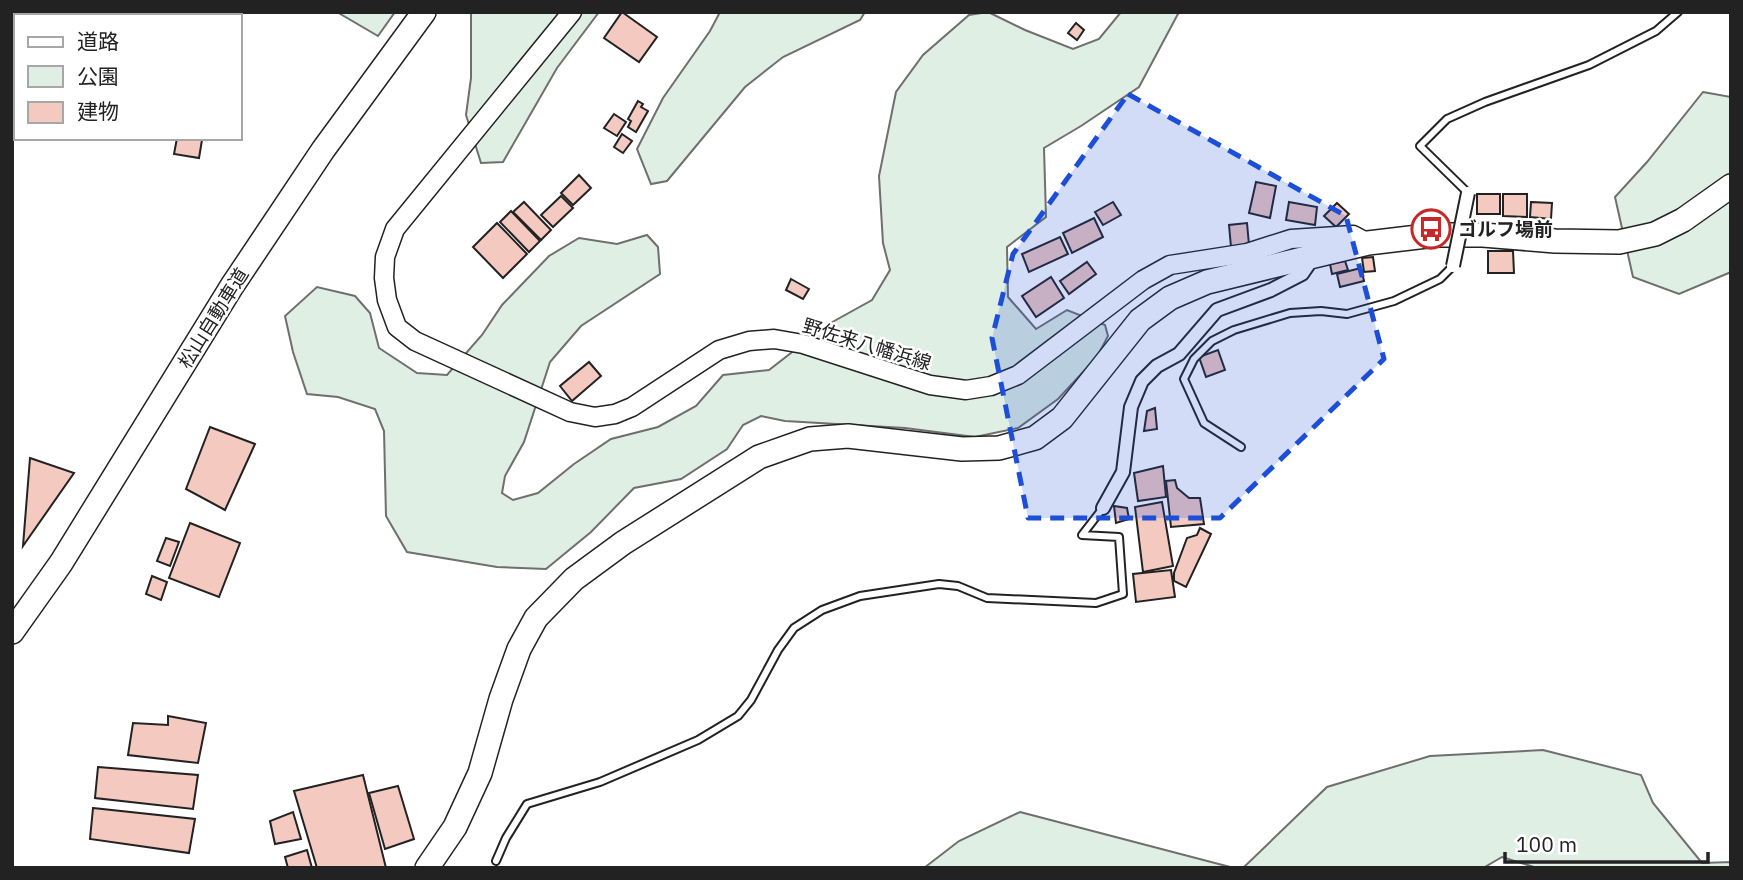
<svg xmlns="http://www.w3.org/2000/svg" width="1743" height="880" font-family="'IBM Plex Sans','Noto Sans JP',sans-serif">
  <style>
    .green { fill: #e0efe3; stroke: #6f6f6f; stroke-width: 2 }
    .building { fill: #f3c9c0; stroke: #222; stroke-width: 2 }
    .lines { fill: none; stroke-linecap: round; stroke-linejoin: round }
    .lane-casing { stroke: #222; stroke-width: 10 }
    .street-casing { stroke: #222; stroke-width: 16 }
    .secondary-casing { stroke: #222; stroke-width: 21 }
    .highway-casing { stroke: #222; stroke-width: 26 }
    .lane { stroke: #fff; stroke-width: 6 }
    .street { stroke: #fff; stroke-width: 12 }
    .secondary { stroke: #fff; stroke-width: 18 }
    .highway { stroke: #fff; stroke-width: 23 }
    .street-bridge-casing { stroke: #222; stroke-width: 16; stroke-linecap: butt }
    .street-bridge { stroke: #fff; stroke-width: 12 }
    .marked { fill: #1d4ed8; fill-opacity: 0.2; stroke: #1d4ed8; stroke-width: 5; stroke-dasharray: 14 9; stroke-linejoin: round }
    .labels { text-anchor: middle; stroke-width: 5; stroke-linejoin: round; paint-order: stroke }
    .poi-label { font-size: 19px; font-weight: bold; fill: #222; stroke: #fff; text-anchor: start }
    .street-label { font-size: 19px; fill: #222; stroke: #fff }
  </style>
  <rect width="100%" height="100%" fill="#fff"/>
  <g class="green">
    <path d="M337 12H395L378 36Z"/>
    <path d="M471 12H599L557 68 503 162 481 163 466 115 471 78Z"/>
    <path d="M720 12H865L860 20 783 57 745 87 667 181 651 184 637 149 663 98 710 31Z"/>
    <path d="M988 12 1025 30 1073 49 1099 39 1121 12H1179L1139 87 1081 126 1044 148 1046 217 1007 247 1008 297 1036 329 1067 310 1105 325 1108 336 1097 357 1058 399 1018 428 975 437 905 428 785 421 761 416 743 425 727 449 681 479 634 488 591 532 546 569 497 567 407 552 386 516 384 431 375 409 338 397 307 394 293 352 285 316 317 287 355 296 370 313 379 348 417 373 447 375 482 335 502 305 549 256 579 238 617 244 647 235 658 247 660 274 581 326 550 362 524 442 505 476 502 493 513 500 538 493 574 464 611 439 658 427 696 406 723 375 769 370 827 325 872 300 890 270 883 243 879 176 896 92 923 55 969 15Z"/>
    <path d="M1703 92 1731 97V272L1679 294 1633 277 1615 197 1647 162Z"/>
    <path d="M1543 750 1641 775 1653 803 1702 863 1731 862V868H1537L1502 857 1483 868H1243L1327 787 1430 756Z"/>
    <path d="M1020 812 1234 868H924L959 841Z"/>
  </g>
  <g class="building">
    <path d="M622 12 657 37 639 62 604 38Z"/>
    <path d="M1076 23 1084 30 1077 40 1068 33Z"/>
    <path d="M638 101 643 104 641 107 648 111 636 132 628 127 631 121 628 119Z"/>
    <path d="M614 114 626 122 617 136 604 128Z"/>
    <path d="M622 134 632 141 623 153 614 147Z"/>
    <path d="M177 138 202 140 199 158 174 154Z"/>
    <path d="M579 175 591 188 573 205 561 193Z"/>
    <path d="M1256 182 1276 186 1270 218 1249 213Z"/>
    <rect x="1477" y="194" width="23" height="20"/>
    <path d="M1503 194H1527V217L1503 216Z"/>
    <path d="M561 196 573 208 553 227 541 215Z"/>
    <path d="M524 202 551 230 541 240 513 212Z"/>
    <path d="M1113 202 1121 215 1103 225 1095 212Z"/>
    <path d="M1289 202 1317 207 1315 225 1286 220Z"/>
    <path d="M1531 202 1552 203 1551 219 1530 217Z"/>
    <path d="M1337 203 1349 214 1336 227 1324 216Z"/>
    <path d="M511 211 540 241 529 252 500 222Z"/>
    <path d="M1094 218 1103 237 1072 253 1063 233Z"/>
    <path d="M497 223 527 254 503 278 473 247Z"/>
    <path d="M1247 223 1249 245 1231 247 1229 225Z"/>
    <path d="M1060 237 1068 254 1029 272 1022 254Z"/>
    <path d="M1488 251H1513L1514 273H1488Z"/>
    <path d="M1373 257 1375 271 1364 272 1362 258Z"/>
    <path d="M1345 261 1348 270 1332 274 1330 264Z"/>
    <path d="M1087 262 1096 274 1069 294 1060 281Z"/>
    <path d="M1361 268 1364 281 1340 287 1337 274Z"/>
    <path d="M1051 277 1064 298 1036 317 1022 296Z"/>
    <path d="M791 279 809 289 803 299 786 290Z"/>
    <path d="M1218 350 1225 370 1206 377 1199 357Z"/>
    <path d="M589 362 601 376 572 401 560 386Z"/>
    <path d="M1155 408 1157 429 1144 431 1147 411Z"/>
    <path d="M210 427 255 444 225 510 186 489Z"/>
    <path d="M30 458 74 473 23 546Z"/>
    <path d="M1163 466 1166 497 1138 501 1134 473Z"/>
    <path d="M1175 480 1177 488 1189 498H1200L1204 524 1171 527 1166 481Z"/>
    <path d="M1162 502 1173 566 1143 572 1135 507Z"/>
    <path d="M1114 506 1127 508 1129 519 1116 523Z"/>
    <path d="M190 523 240 543 219 597 169 578Z"/>
    <path d="M1200 528 1211 534 1186 587 1174 581V573L1187 538 1197 535Z"/>
    <path d="M166 538 179 542 170 566 157 561Z"/>
    <path d="M1171 570 1175 597 1136 602 1133 574Z"/>
    <path d="M152 576 167 582 161 600 146 594Z"/>
    <path d="M168 716 206 723 198 763 128 755 133 723 168 725Z"/>
    <path d="M98 767 198 775 193 809 95 798Z"/>
    <path d="M363 775 386 868H317L294 791Z"/>
    <path d="M398 786 414 839 385 849 369 793Z"/>
    <path d="M93 808 195 819 189 853 90 839Z"/>
    <path d="M293 812 301 839 275 844 270 821Z"/>
    <path d="M307 850 312 868H288L285 857Z"/>
  </g>
  <g class="lines">
    <g class="lane-casing">
      <g id="lane">
        <path d="M1468 193 1420 146 1447 119 1485 102 1589 65 1656 31 1678 12"/>
        <path d="M1241 447 1204 423 1184 379 1194 359 1212 341 1234 330 1290 313 1321 311 1347 314 1394 301 1440 279 1453 266"/>
        <path d="M496 861 506 838 527 804 600 782 698 740 738 716 751 700 778 650 794 628 822 610 860 596 939 584 958 586 987 598 1096 603 1123 594 1119 537 1082 535 1103 508"/>
      </g>
    </g>
    <g class="street-casing">
      <path id="street" d="M1103 508 1123 472 1131 407 1142 381 1157 366 1179 354 1217 310 1271 290 1302 274 1313 258"/>
    </g>
    <g class="secondary-casing">
      <path id="secondary" d="M572 12 395 229 385 257 384 278 387 300 397 327 415 341 570 412 595 417 615 414 632 407 719 350 749 341 774 339 803 344 930 385 966 390 991 386 1018 375 1143 280 1170 265 1247 253 1291 239 1353 235 1368 243"/>
    </g>
    <g class="highway-casing">
      <g id="highway">
        <path d="M12 632 61 563 232 286 323 150 424 12"/>
        <path d="M427 868 455 827 480 773 501 699 519 649 536 618 574 579 623 543 759 457 810 439 848 436 962 449 999 448 1035 438 1062 418 1140 320 1170 298 1207 282 1368 243 1435 235H1483L1555 241 1619 242 1655 234 1683 220 1731 186"/>
      </g>
    </g>
    <use href="#lane" class="lane"/>
    <use href="#street" class="street"/>
    <use href="#secondary" class="secondary"/>
    <use href="#highway" class="highway"/>
    <g class="street-bridge-casing">
      <path id="street-bridge" d="M1453 266 1468 193"/>
    </g>
    <use href="#street-bridge" class="street-bridge"/>
  </g>
  <path class="marked" d="M1128 94 1346 216 1384 359 1220 518H1028L992 338 1013 254Z"/>
  <defs>
    <g id="bus-ring" transform="scale(2.0125)"><circle r="9.5" fill="#fff" stroke="#c62828" stroke-width="1.5"/><path d="M-5-6H5V4H4V6H2V4H-2V6H-4V4H-5ZM-3.5-4V0h7V-4ZM-3.5 1.2v1.5H-2V1.2ZM2 1.2v1.5H3.5V1.2Z" fill="#c62828"/></g>
  </defs>
  <g fill-rule="evenodd">
    <use href="#bus-ring" x="1431" y="229"/>
  </g>
  <g class="labels">
    <g class="poi-label">
      <text x="1458" y="236">ゴルフ場前</text>
    </g>
    <g class="street-label">
      <text transform="translate(213 318) rotate(-58)" y="7">松山自動車道</text>
      <text transform="translate(867 344) rotate(17)" y="7">野佐来八幡浜線</text>
    </g>
  </g>
  <rect width="1743" height="880" fill="none" stroke="#222222" stroke-width="28"/>
  <rect x="14" y="14" width="228" height="126" fill="#ffffff" stroke="#a7a7a7" stroke-width="2"/>
  <rect x="28" y="37" width="35" height="10" fill="#ffffff" stroke="#a7a7a7" stroke-width="2"/>
  <text x="77" y="49" font-size="21" fill="#222222">道路</text>
  <rect x="28" y="66" width="35" height="21" fill="#e0efe3" stroke="#a7a7a7" stroke-width="2"/>
  <text x="77" y="84" font-size="21" fill="#222222">公園</text>
  <rect x="28" y="102" width="35" height="21" fill="#f3c9c0" stroke="#a7a7a7" stroke-width="2"/>
  <text x="77" y="119" font-size="21" fill="#222222">建物</text>
  <path d="M1505 852v10h203v-10" fill="none" stroke="#222222" stroke-width="3.5"/>
  <text x="1516" y="852" font-size="21" fill="#222222" stroke="#ffffff" stroke-width="5" paint-order="stroke">100 m</text>
</svg>
